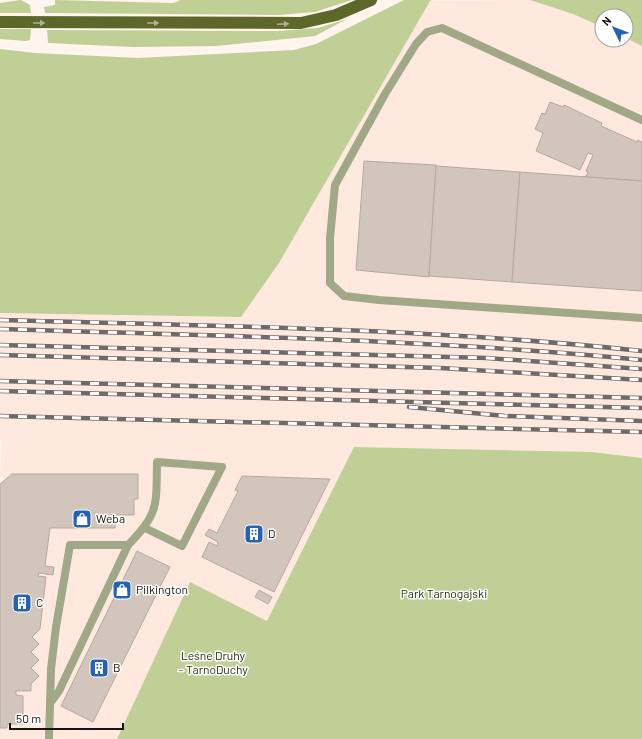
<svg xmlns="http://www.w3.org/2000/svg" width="642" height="739" font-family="Barlow,sans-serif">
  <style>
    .built { fill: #ffe9de }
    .green { fill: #bfcf96 }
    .building { fill: #d1c5bc; stroke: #b4a9a0 }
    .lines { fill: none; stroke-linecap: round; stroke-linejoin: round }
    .lane { stroke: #a1a888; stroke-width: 8 }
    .primary { stroke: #5d672a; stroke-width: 12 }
    .rail-casing { stroke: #706965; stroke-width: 4.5 }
    .rail { stroke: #fff; stroke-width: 3; stroke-dasharray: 9; stroke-linecap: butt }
    .oneway { fill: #aeb394 }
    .labels { text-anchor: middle; stroke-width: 3; stroke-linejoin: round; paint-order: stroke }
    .poi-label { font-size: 12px; fill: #171310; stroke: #fff; text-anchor: start }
    .park-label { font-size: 12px; fill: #262d0d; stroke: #fff }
  </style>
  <rect width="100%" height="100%" fill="#fff4ee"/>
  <path class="built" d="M530 0 573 14 602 27V40H626V38L642 46V458L592 452 354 447 267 622 190 582 117 739H0V484L5 480 0 475 2 440H0V313L241 317 279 263 430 1Z"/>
  <g class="green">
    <path d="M21 0 30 5 31 13H0V3Z"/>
    <path d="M55 0 172 3 177 2 180 0H352L315 12 279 15 45 13 44 7 55 5Z"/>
    <path d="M404 0H432L430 1 279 263 241 317 0 313V49L35 53 138 58 294 50 316 44Z"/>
    <path d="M530 0H642V46L626 38V16H602V27L573 14Z"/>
    <path d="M347 19 315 36 216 46 133 47 48 43 47 30 278 31 318 28Z"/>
    <path d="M0 29H31L30 40 26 41 0 39Z"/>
    <path d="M354 447 592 452 642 458V739H117L190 582 267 621Z"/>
  </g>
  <g class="building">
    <path d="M550 102 563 107 564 105 602 123 601 126 637 142 638 140 642 142V181L584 177 587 175 588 172 586 171 593 155 588 153 580 170 536 151 543 133 535 129 542 113 545 114Z"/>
    <path d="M364 161 436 165 429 277 356 270Z"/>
    <path d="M436 166 520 172 512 282 429 276Z"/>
    <path d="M520 172 642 181V291L512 282Z"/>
    <path d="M12 474H138V499H134V515H116L115 528H50L45 566 54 567 53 575 39 573 38 576 46 577 40 629 32 637 39 644 31 652 39 660 31 668 39 676 31 684V691H16V695L23 696V724H7V728H0V484Z"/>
    <path d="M242 476 330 479 274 592 202 557 209 542 217 546 218 542 205 535 209 529 217 533 238 491 235 490Z"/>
    <path d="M137 551 170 567 93 722 61 706Z"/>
    <path d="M259 590 272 597 268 604 255 597Z"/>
  </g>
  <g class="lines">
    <g class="lane">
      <path d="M642 120 442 28 427 32 416 44 385 94 335 185 330 238V283L344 296 379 300 642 318"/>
      <path d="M51 702 59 691 128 545"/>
      <path d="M49 739 51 669 56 627 70 545H128C160 513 156 504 157 462L222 467 182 546 145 528"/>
    </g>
    <path class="primary" d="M0 22 301 23 336 15 371 0"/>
    <g class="rail-casing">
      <g id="rail">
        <path d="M0 320C214 326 429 328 642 351"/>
        <path d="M0 329C214 336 429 339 642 360"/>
        <path d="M0 345 487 358 642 369"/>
        <path d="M0 355 440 368 642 380"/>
        <path d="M0 381 642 398"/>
        <path d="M0 391 642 408"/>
        <path d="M409 407 505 416 642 421"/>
        <path d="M0 416 642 432"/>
      </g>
    </g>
    <use href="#rail" class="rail"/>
  </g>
  <defs><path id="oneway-solid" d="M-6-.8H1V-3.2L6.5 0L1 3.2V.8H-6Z"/></defs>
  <g class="oneway">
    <use href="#oneway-solid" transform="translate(39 23)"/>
    <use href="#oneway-solid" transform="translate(153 23)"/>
    <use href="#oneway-solid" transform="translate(283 24) rotate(-3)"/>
  </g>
  <defs>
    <g id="shop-square" transform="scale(1)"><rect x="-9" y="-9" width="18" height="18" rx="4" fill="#2462b4" stroke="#fff"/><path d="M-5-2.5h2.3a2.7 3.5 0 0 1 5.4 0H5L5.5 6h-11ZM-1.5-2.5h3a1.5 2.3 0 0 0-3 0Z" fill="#fff"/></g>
    <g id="building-square" transform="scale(1)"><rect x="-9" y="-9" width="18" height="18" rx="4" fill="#2462b4" stroke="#fff"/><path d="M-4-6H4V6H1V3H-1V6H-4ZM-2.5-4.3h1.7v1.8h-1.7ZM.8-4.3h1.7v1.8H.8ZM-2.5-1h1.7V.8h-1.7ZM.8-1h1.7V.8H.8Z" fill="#fff"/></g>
  </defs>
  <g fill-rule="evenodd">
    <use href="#shop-square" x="82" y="519"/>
    <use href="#building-square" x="254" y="534"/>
    <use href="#shop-square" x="122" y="590"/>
    <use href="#building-square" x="22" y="603"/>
    <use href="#building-square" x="99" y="668"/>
  </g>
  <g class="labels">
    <g class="poi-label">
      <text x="96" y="523">Weba</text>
      <text x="268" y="538">D</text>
      <text x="136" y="594">Pilkington</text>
      <text x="36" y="607">C</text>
      <text x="113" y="672">B</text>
    </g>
    <g class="park-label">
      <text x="444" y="598">Park Tarnogajski</text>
      <text x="213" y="660">Leśne Druhy<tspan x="213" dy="14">– TarnoDuchy</tspan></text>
    </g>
  </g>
  <g transform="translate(614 28) rotate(313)"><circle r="19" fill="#ffffff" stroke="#a2a19f"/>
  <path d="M0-3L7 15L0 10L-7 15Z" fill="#2462b4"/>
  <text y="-6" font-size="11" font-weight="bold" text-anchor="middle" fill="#171310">N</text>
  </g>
  <path d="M10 723v6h113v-6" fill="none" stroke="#171310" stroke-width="2"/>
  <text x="16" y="723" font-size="12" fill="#171310" stroke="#ffffff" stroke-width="3" paint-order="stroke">50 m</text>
</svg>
